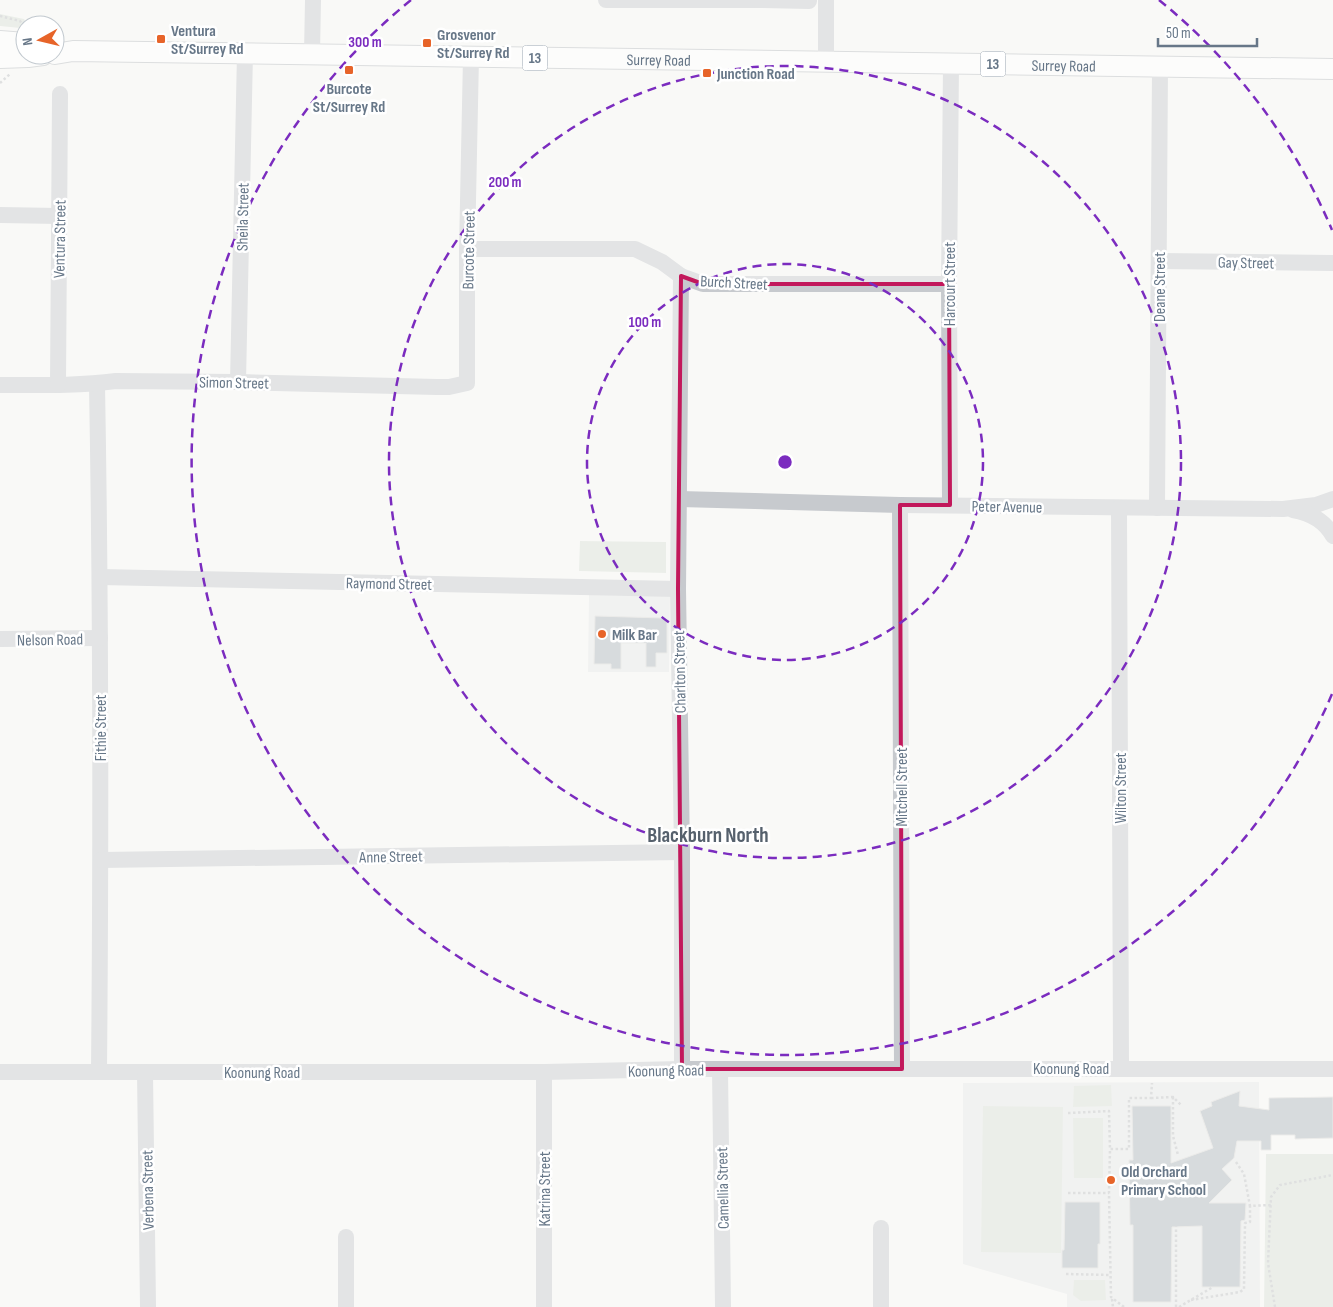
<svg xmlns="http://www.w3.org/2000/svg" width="1333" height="1307" font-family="'Sofia Sans Condensed',sans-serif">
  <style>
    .built { fill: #e7e8e8 }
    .green { fill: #dae1d8 }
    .building { fill: #adb5bc; stroke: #dbdbd9 }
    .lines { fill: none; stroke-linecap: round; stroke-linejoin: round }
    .major-casing { stroke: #b8bcc0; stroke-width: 22 }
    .path { stroke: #bec1c4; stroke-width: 2.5; stroke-dasharray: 2.5 2.5; stroke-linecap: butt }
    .minor { stroke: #c7cace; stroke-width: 16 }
    .major { stroke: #fff; stroke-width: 20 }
    .marked { fill: none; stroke: #c2185b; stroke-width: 4; stroke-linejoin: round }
    .ring { fill: none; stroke: #7b2cbf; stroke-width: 2.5; stroke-dasharray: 9 6 }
    .poi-dot { fill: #e76429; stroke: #fff; stroke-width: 2 }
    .labels { text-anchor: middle; stroke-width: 5; stroke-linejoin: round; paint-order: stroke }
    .shield { fill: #fff; stroke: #95a0ac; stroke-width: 1 }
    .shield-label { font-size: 15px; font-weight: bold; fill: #677788 }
    .poi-label { font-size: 16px; font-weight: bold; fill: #677788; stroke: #fff; text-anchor: start }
    .street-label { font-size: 16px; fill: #677788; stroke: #fff }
    .district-label { font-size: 21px; font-weight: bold; fill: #56616d; stroke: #fff }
    .centre { fill: #7b2cbf; stroke: #fff; stroke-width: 2.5 }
    .ring-label { font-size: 15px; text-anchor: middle; font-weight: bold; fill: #7b2cbf; stroke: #fff; stroke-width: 5; stroke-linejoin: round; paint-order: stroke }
  </style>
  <rect width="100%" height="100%" fill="#f9f9f7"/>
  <g class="built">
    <path d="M589 595 670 596 669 672H588Z"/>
    <path d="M1259 1082 1260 1307H1067V1294L963 1264V1083Z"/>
  </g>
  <g class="green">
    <path d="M0 14 24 19 28 25 20 28 0 26Z"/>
    <path d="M580 541 666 542V573L579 571Z"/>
    <path d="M1111 1085 1112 1106 1073 1107 1074 1086Z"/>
    <path d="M983 1106 1063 1107 1061 1253 981 1252Z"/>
    <path d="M1073 1118H1103V1178H1074Z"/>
    <path d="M1266 1154H1333V1307H1264Z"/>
    <path d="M1074 1280H1105L1106 1300 1081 1301 1073 1295Z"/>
  </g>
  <g class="building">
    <path d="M595 616 663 618 667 622V653H656V667H646V643H621V669H611V664H594Z"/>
    <path d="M1240 1091 1239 1106 1269 1110V1098L1333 1097V1138L1295 1139V1135H1271V1150H1261V1141H1237L1234 1158 1222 1169 1232 1180 1209 1203H1246L1245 1220 1241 1221 1240 1287H1202V1226L1172 1227 1171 1302H1133V1225H1130L1129 1160H1133L1132 1106H1171V1163L1213 1148 1200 1111 1212 1106 1211 1102Z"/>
    <path d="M1065 1202H1100V1244H1098V1268H1062V1250H1064Z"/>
  </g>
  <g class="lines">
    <g class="major-casing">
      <g id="major">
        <path d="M0 41 25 43"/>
        <path id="s1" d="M55 54 73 51 1333 69"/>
        <path d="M0 58 28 57 43 55"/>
      </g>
    </g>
    <g class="path">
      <path d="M0 16 20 21 24 27"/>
      <path d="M0 83 10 74"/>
      <path d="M1173 1097V1136L1178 1155"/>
      <path d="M1151 1098 1173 1097 1181 1105"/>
      <path d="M1068 1113 1109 1111 1110 1149"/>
      <path d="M1236 1162 1244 1174 1250 1206"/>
      <path d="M1068 1193H1109"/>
      <path d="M1066 1274 1111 1275"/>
      <path d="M1112 1299 1113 1307"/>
      <path d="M1191 1300 1240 1292 1244 1289 1245 1223 1250 1222V1206L1271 1205"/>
      <path d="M1124 1307 1111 1297 1109 1193 1110 1149H1129V1098H1151L1152 1083"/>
      <path d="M1176 1307V1226"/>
      <path d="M1179 1307 1213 1287"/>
      <path d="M1275 1307 1268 1263 1271 1197 1280 1185 1333 1175"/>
    </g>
    <g class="minor">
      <path d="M606 0H757"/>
      <path d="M758 0 809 1"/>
      <path d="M826 0V62"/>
      <path d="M312 54 313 0"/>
      <path d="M0 215 59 216"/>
      <path d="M467 249H635L662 262 681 276 703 284H949"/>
      <path d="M1159 261 1333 263"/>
      <path d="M681 276 678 589 682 852V1069"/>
      <path d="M238 382 245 53"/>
      <path d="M97 384C101 613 101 842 99 1072"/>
      <path d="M0 385C39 385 78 386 116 381L238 382 437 387H449L467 383V249L471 57"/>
      <path d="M58 385 60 94"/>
      <path d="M680 499 900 505 1283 509 1316 505 1333 499"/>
      <path d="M900 505 902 1069"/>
      <path d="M950 505 949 284 951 64"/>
      <path d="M1119 508 1121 1068"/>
      <path d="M1157 508 1160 67"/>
      <path d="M1293 510C1310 513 1325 521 1333 536"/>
      <path d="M100 577 678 589"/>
      <path d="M0 639 100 638"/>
      <path d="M101 860 682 852"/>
      <path d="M720 1069 723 1307"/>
      <path d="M0 1072H544L682 1069H1333"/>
      <path d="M145 1072 148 1307"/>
      <path d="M544 1072V1307"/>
      <path d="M881 1228V1307"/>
      <path d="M346 1307V1237"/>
    </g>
    <use href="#major" class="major"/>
  </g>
  <path d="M0 0H1333V1307H0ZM681 276 703 284H949L950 505H900L902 1069H682L678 589Z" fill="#f9f9f7" fill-opacity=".55" fill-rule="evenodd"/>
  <path class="marked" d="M681 276 703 284H949L950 505H900L902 1069H682L678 589Z"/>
  <g class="ring">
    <circle cx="785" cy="462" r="198"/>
    <circle cx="785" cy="462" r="396"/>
    <path d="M1332 694A594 594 0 1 1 411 0M1159 0A594 594 0 0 1 1332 230"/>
  </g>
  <g class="poi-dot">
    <rect x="156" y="34" width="10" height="10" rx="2.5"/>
    <rect x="422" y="38" width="10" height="10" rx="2.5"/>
    <rect x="344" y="65" width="10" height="10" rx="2.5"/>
    <rect x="702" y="68" width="10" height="10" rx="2.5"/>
    <circle cx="602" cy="634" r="5"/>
    <circle cx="1111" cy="1180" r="5"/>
  </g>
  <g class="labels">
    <g class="shield">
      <rect x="522.5" y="45.5" width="25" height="25" rx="4"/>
      <rect x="980.5" y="51.5" width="25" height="25" rx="4"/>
    </g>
    <g class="shield-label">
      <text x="535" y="63">13</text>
      <text x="993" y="69">13</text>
    </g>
    <g class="poi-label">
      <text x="171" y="36">Ventura<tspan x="171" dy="18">St/Surrey Rd</tspan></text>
      <text x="437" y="40">Grosvenor<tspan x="437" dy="18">St/Surrey Rd</tspan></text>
      <text x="717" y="79">Junction Road</text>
      <text x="349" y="94" text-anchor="middle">Burcote<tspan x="349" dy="18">St/Surrey Rd</tspan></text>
      <text x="612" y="640">Milk Bar</text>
      <text x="1121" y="1177">Old Orchard<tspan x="1121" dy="18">Primary School</tspan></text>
    </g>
    <g class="street-label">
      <text dy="6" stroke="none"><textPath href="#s1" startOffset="604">Surrey Road</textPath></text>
      <text dy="6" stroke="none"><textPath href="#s1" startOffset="1009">Surrey Road</textPath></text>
      <text transform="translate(242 217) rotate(-89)" y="6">Sheila Street</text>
      <text transform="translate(59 239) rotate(-89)" y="6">Ventura Street</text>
      <text transform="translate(468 250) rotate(-89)" y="6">Burcote Street</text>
      <text transform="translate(1246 262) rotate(1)" y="6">Gay Street</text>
      <text transform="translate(734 282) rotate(3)" y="6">Burch Street</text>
      <text transform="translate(949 284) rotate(-90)" y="6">Harcourt Street</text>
      <text transform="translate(1159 287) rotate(-90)" y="6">Deane Street</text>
      <text transform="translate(234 382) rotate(1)" y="6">Simon Street</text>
      <text transform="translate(1007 506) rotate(1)" y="6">Peter Avenue</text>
      <text transform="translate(389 583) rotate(1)" y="6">Raymond Street</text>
      <text transform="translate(50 639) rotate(-1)" y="6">Nelson Road</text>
      <text transform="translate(679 672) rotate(-91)" y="6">Charlton Street</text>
      <text transform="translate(100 728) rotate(-90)" y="6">Fithie Street</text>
      <text transform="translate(901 787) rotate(-90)" y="6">Mitchell Street</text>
      <text transform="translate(1120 788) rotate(-90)" y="6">Wilton Street</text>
      <text transform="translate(391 856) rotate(-1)" y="6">Anne Street</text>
      <text x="1071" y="1074">Koonung Road</text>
      <text transform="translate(666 1070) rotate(-1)" y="6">Koonung Road</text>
      <text x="262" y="1078">Koonung Road</text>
      <text transform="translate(722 1188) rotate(-91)" y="6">Camellia Street</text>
      <text transform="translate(544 1189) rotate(-90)" y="6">Katrina Street</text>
      <text transform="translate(147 1190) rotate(-91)" y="6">Verbena Street</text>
    </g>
    <g class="district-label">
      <text x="708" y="842">Blackburn North</text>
    </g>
  </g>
  <circle cx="785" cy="462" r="8" class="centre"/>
  <g class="ring-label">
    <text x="365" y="47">300 m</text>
    <text x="505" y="187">200 m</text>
    <text x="645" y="327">100 m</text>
  </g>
  <g transform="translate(40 40) rotate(262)"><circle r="24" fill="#ffffff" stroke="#c2c9cf"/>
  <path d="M0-4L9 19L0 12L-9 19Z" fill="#e76429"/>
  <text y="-8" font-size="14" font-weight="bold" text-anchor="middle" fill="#677788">N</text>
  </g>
  <path d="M1158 38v8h99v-8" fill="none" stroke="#677788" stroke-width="2.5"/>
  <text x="1166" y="38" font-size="15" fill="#677788" stroke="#ffffff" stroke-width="4" paint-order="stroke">50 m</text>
</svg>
